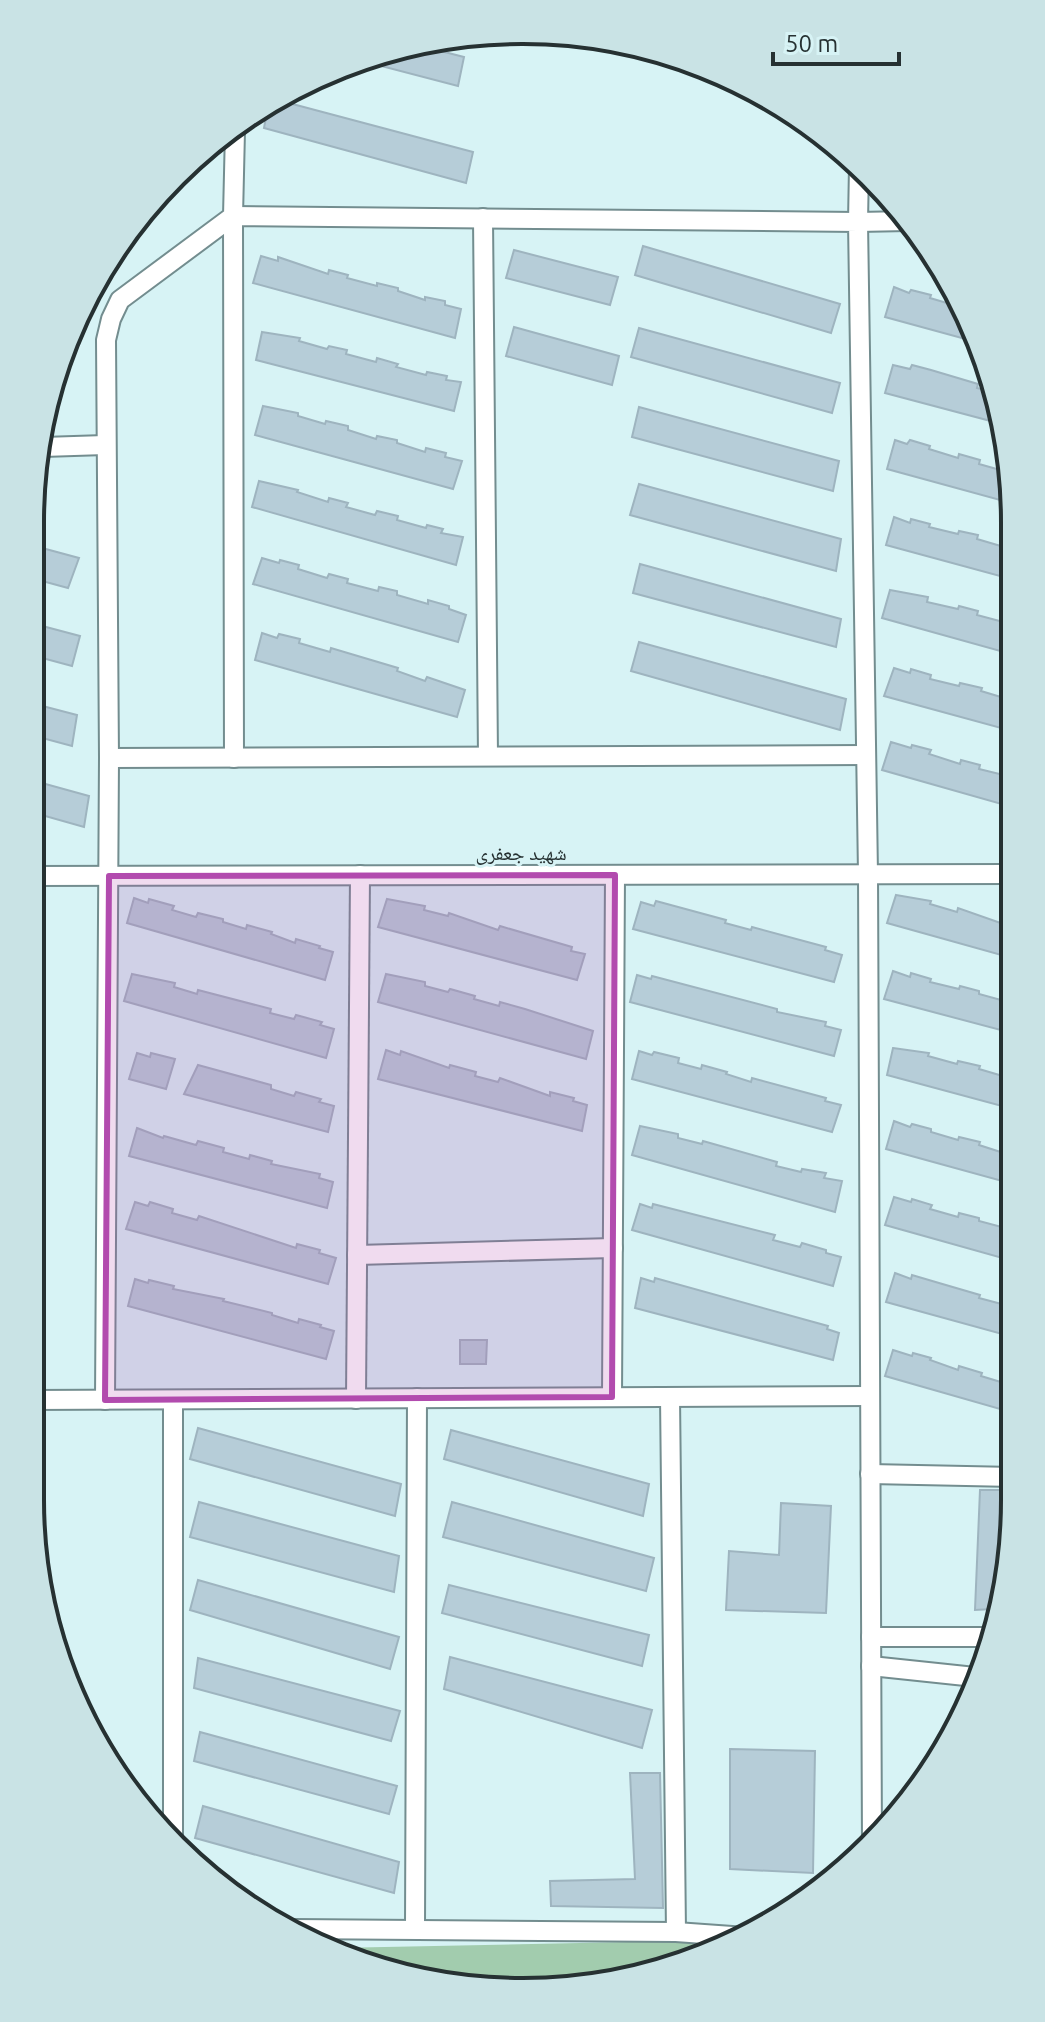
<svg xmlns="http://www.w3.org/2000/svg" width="1045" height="2022" font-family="Ubuntu,'Noto Naskh Arabic',sans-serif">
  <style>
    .green { fill: #a2ccae }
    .building { fill: #b6cdd8; stroke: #9eb4bf; stroke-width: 2 }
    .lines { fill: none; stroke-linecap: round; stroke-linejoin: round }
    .minor-casing { stroke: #738d8f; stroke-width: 22 }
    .minor { stroke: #fff; stroke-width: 18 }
    .marked { fill: #b24bae; fill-opacity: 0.2; stroke: #b24bae; stroke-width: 6; stroke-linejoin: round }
    .labels { text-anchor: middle; stroke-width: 6; stroke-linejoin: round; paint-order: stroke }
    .street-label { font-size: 20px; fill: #263132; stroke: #d7f3f5 }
    .rim { fill: none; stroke: #263132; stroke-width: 4 }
  </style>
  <rect width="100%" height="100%" fill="#d7f3f5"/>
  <path class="green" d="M675 1941 731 1944 586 1988 395 1975 334 1948Z"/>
  <g class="building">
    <path d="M429 48 464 57 458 86 358 60 365 56Z"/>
    <path d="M285 102 473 152 466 183 264 128 267 112Z"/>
    <path d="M643 246 840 304 831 333 635 275Z"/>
    <path d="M514 250 618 277 610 305 506 278Z"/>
    <path d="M261 256 278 261V257L328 274 329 270 348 275 347 278 377 286V283L398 288V291L425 300V297L445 301V305L461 309 455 338 253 283Z"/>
    <path d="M894 287 909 293 911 290 931 295 930 298 964 308 980 343 885 317Z"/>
    <path d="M514 327 619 356 612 385 506 356Z"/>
    <path d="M639 328 840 383 832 413 631 357Z"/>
    <path d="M262 332 300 338 299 341 327 349 329 346 347 350 346 354 376 362 377 358 398 364 396 367 426 375 427 372 447 376 446 380 461 382 454 411 256 360Z"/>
    <path d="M893 365 910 369 912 365 931 370 978 384 977 388 993 392 1002 424 885 393Z"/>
    <path d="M263 406 298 413V416L325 424 326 421 348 426V430L376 439 377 436 397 440V443L425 452 426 448 446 453 445 457 462 461 453 489 255 435Z"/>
    <path d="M639 407 839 461 833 491 632 437Z"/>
    <path d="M895 440 907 444 910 440 930 446 929 449 958 458 959 454 980 460 979 464 1011 473V503L887 469Z"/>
    <path d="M259 481 298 490 297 492 328 502 329 498 348 503 346 507 375 515 377 511 398 516 397 520 426 528 427 525 443 529 441 533 463 537 456 565 252 507Z"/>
    <path d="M639 484 841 539 836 571 630 515Z"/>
    <path d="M894 517 910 523 911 519 930 524 929 527 958 534 959 531 978 535 977 539 1011 549V579L886 545Z"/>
    <path d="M31 545 79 558 68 588 31 578Z"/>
    <path d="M262 558 279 563 280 560 299 565 298 569 327 578 329 574 348 579 347 583 378 591 379 587 397 591V595L428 604V600L449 606V609L466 615 458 642 253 584Z"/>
    <path d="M640 564 841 619 836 647 633 593Z"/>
    <path d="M890 590 928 597 927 602 958 609 959 606 978 611 977 615 1011 624V654L882 618Z"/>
    <path d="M31 623 80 636 72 666 31 655Z"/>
    <path d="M262 633 277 638 279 634 300 639 299 643 330 652 331 648 398 668 397 671 425 681 427 677 465 690 457 717 255 660Z"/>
    <path d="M639 642 846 699 840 730 631 671Z"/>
    <path d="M894 668 910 673 911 669 931 675 930 679 959 686 960 683 982 688 981 691 1011 700 1012 731 884 696Z"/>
    <path d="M31 703 77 715 72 746 31 735Z"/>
    <path d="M891 742 911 748 912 745 931 750 929 754 960 764 961 760 980 765 979 769 1012 777V807L882 770Z"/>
    <path d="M31 780 89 796 84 827 31 812Z"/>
    <path d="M896 895 931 901 930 904 957 912 958 908 1012 927V958L887 923Z"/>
    <path d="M134 898 148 903 149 899 174 906 172 910 196 917 198 913 223 919V922L246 929 247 925 272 932 271 934 295 943 296 939 320 946 319 948 333 952 325 980 127 923Z"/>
    <path d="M387 899 425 906 424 910 448 916 449 913 498 930 500 926 572 947 571 951 585 954 577 980 378 927Z"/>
    <path d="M656 901 726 920 725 923 751 930 752 927 826 947 825 950 842 955 834 982 633 929 641 902 654 906Z"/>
    <path d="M893 971 910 977 911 973 931 979 930 982 959 989 960 986 979 991V994L1012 1003V1033L884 999Z"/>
    <path d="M132 974 175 983 174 987 197 994 198 990 271 1009 270 1013 294 1019 296 1015 322 1022 320 1025 334 1029 326 1058 124 1001Z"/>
    <path d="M386 974 425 982V986L448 992 450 989 475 996 474 999 499 1006 500 1002 525 1009 593 1031 586 1059 378 1002Z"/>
    <path d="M637 975 651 979 652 976 777 1009V1012L826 1022 825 1026 841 1030 834 1056 630 1002Z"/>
    <path d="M893 1048 929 1053 928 1056 957 1064 958 1061 980 1066 979 1069 1013 1079V1109L887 1075Z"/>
    <path d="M386 1050 400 1055 401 1051 449 1068 450 1065 476 1072 475 1076 498 1082 500 1078 550 1096V1092L574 1098 573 1101 587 1105 582 1131 378 1079Z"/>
    <path d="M639 1051 652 1055 654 1052 679 1058 678 1063 701 1069 702 1065 727 1072 726 1074 751 1082 752 1078 826 1098 825 1101 841 1105 832 1132 632 1079Z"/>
    <path d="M137 1053 150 1057 151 1053 175 1059 166 1089 129 1079Z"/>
    <path d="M198 1065 271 1085V1089L294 1096 296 1092 321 1099 319 1102 334 1106 328 1132 184 1094Z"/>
    <path d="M894 1121 910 1127 912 1124 931 1129V1132L958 1140 959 1137 980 1142 979 1145 1013 1156V1184L886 1149Z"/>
    <path d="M640 1126 678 1134V1138L702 1144 703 1141 777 1162 776 1166 801 1172 802 1169 826 1173 824 1178 842 1181 835 1212 632 1155Z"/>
    <path d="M137 1128 163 1138 164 1136 196 1145 198 1141 224 1148 223 1152 249 1159 250 1155 272 1161 271 1164 320 1174 319 1178 333 1182 327 1208 129 1156Z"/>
    <path d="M894 1197 911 1202 912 1199 932 1205 930 1209 958 1217 959 1213 979 1218V1221L1013 1230V1261L885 1225Z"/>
    <path d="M135 1202 148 1206 150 1202 173 1209 172 1213 197 1220 199 1216 296 1248 297 1244 320 1250 319 1253 336 1258 328 1284 126 1229Z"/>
    <path d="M640 1204 652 1208 653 1204 775 1235 773 1240 800 1247 802 1243 826 1250V1253L841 1257 833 1286 632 1230Z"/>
    <path d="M895 1273 911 1279 912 1275 939 1283 980 1295 979 1298 1013 1307V1337L886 1302Z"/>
    <path d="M641 1278 654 1282 655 1278 828 1326 827 1329 839 1333 833 1360 635 1308Z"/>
    <path d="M135 1279 148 1283 149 1280 174 1286 173 1289 224 1299 223 1301 272 1313V1315L298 1323 299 1319 321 1325 320 1327 334 1331 326 1359 128 1306Z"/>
    <path d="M460 1340H487L486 1364H460Z"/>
    <path d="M893 1350 912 1356 913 1353 931 1358 930 1360 958 1370 959 1366 982 1373 981 1376 1014 1386V1413L885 1376Z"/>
    <path d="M198 1428 401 1484 395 1516 190 1459Z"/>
    <path d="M451 1430 649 1484 643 1516 444 1459Z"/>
    <path d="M980 1490H1014V1531L993 1609 975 1610Z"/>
    <path d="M199 1502 399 1556 394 1592 190 1537Z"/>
    <path d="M452 1502 654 1558 646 1591 443 1537Z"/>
    <path d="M781 1503 831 1506 826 1613 726 1610 729 1551 779 1555Z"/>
    <path d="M198 1580 399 1637 390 1669 190 1610Z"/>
    <path d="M449 1585 649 1635 642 1666 442 1613Z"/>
    <path d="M450 1657 652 1710 642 1748 444 1689Z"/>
    <path d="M198 1658 400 1711 391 1741 194 1688Z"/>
    <path d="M200 1732 397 1786 389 1814 194 1761Z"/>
    <path d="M730 1749 815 1751 813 1873 730 1869Z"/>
    <path d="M630 1773H660L663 1908 551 1906 550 1881 635 1879Z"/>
    <path d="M203 1806 399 1862 394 1893 195 1838Z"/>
  </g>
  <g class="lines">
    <g class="minor-casing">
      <g id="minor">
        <path d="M859 166 858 222 908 221"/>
        <path d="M483 218 488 756"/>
        <path d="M43 447 105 445"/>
        <path d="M109 758 106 340 111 319 120 300 233 216 235 131"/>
        <path d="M234 758 233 216 858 222 868 874 872 1846"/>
        <path d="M31 876 1012 874"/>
        <path d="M357 1255 613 1248"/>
        <path d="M612 1397 615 875"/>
        <path d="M670 1397 676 1932"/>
        <path d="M356 1399 360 875"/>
        <path d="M30 1400 870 1396"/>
        <path d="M105 1400 109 758 866 755"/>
        <path d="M173 1400V1838"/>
        <path d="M870 1474 1014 1477"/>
        <path d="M871 1637H986"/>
        <path d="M871 1666 975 1677"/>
        <path d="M294 1929 676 1932 746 1937"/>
        <path d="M415 1929 417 1398"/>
      </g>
    </g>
    <use href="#minor" class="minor"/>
  </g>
  <path class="marked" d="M615 875 612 1397 105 1400 109 876Z"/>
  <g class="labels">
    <g class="street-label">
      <text x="521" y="860">شهید جعفری</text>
    </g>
  </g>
  <path d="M0 0H1045V2022H0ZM522 44H523A478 478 0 0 1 1001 522V1500A478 478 0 0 1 523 1978H522A478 478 0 0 1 44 1500V522A478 478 0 0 1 522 44Z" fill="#c9e3e5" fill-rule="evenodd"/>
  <path class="rim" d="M522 44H523A478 478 0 0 1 1001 522V1500A478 478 0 0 1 523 1978H522A478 478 0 0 1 44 1500V522A478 478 0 0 1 522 44Z"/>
  <path d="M773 52v12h126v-12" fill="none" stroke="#263132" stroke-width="4"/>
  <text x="785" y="52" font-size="24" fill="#263132" stroke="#d7f3f5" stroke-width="6" paint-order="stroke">50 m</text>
</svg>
